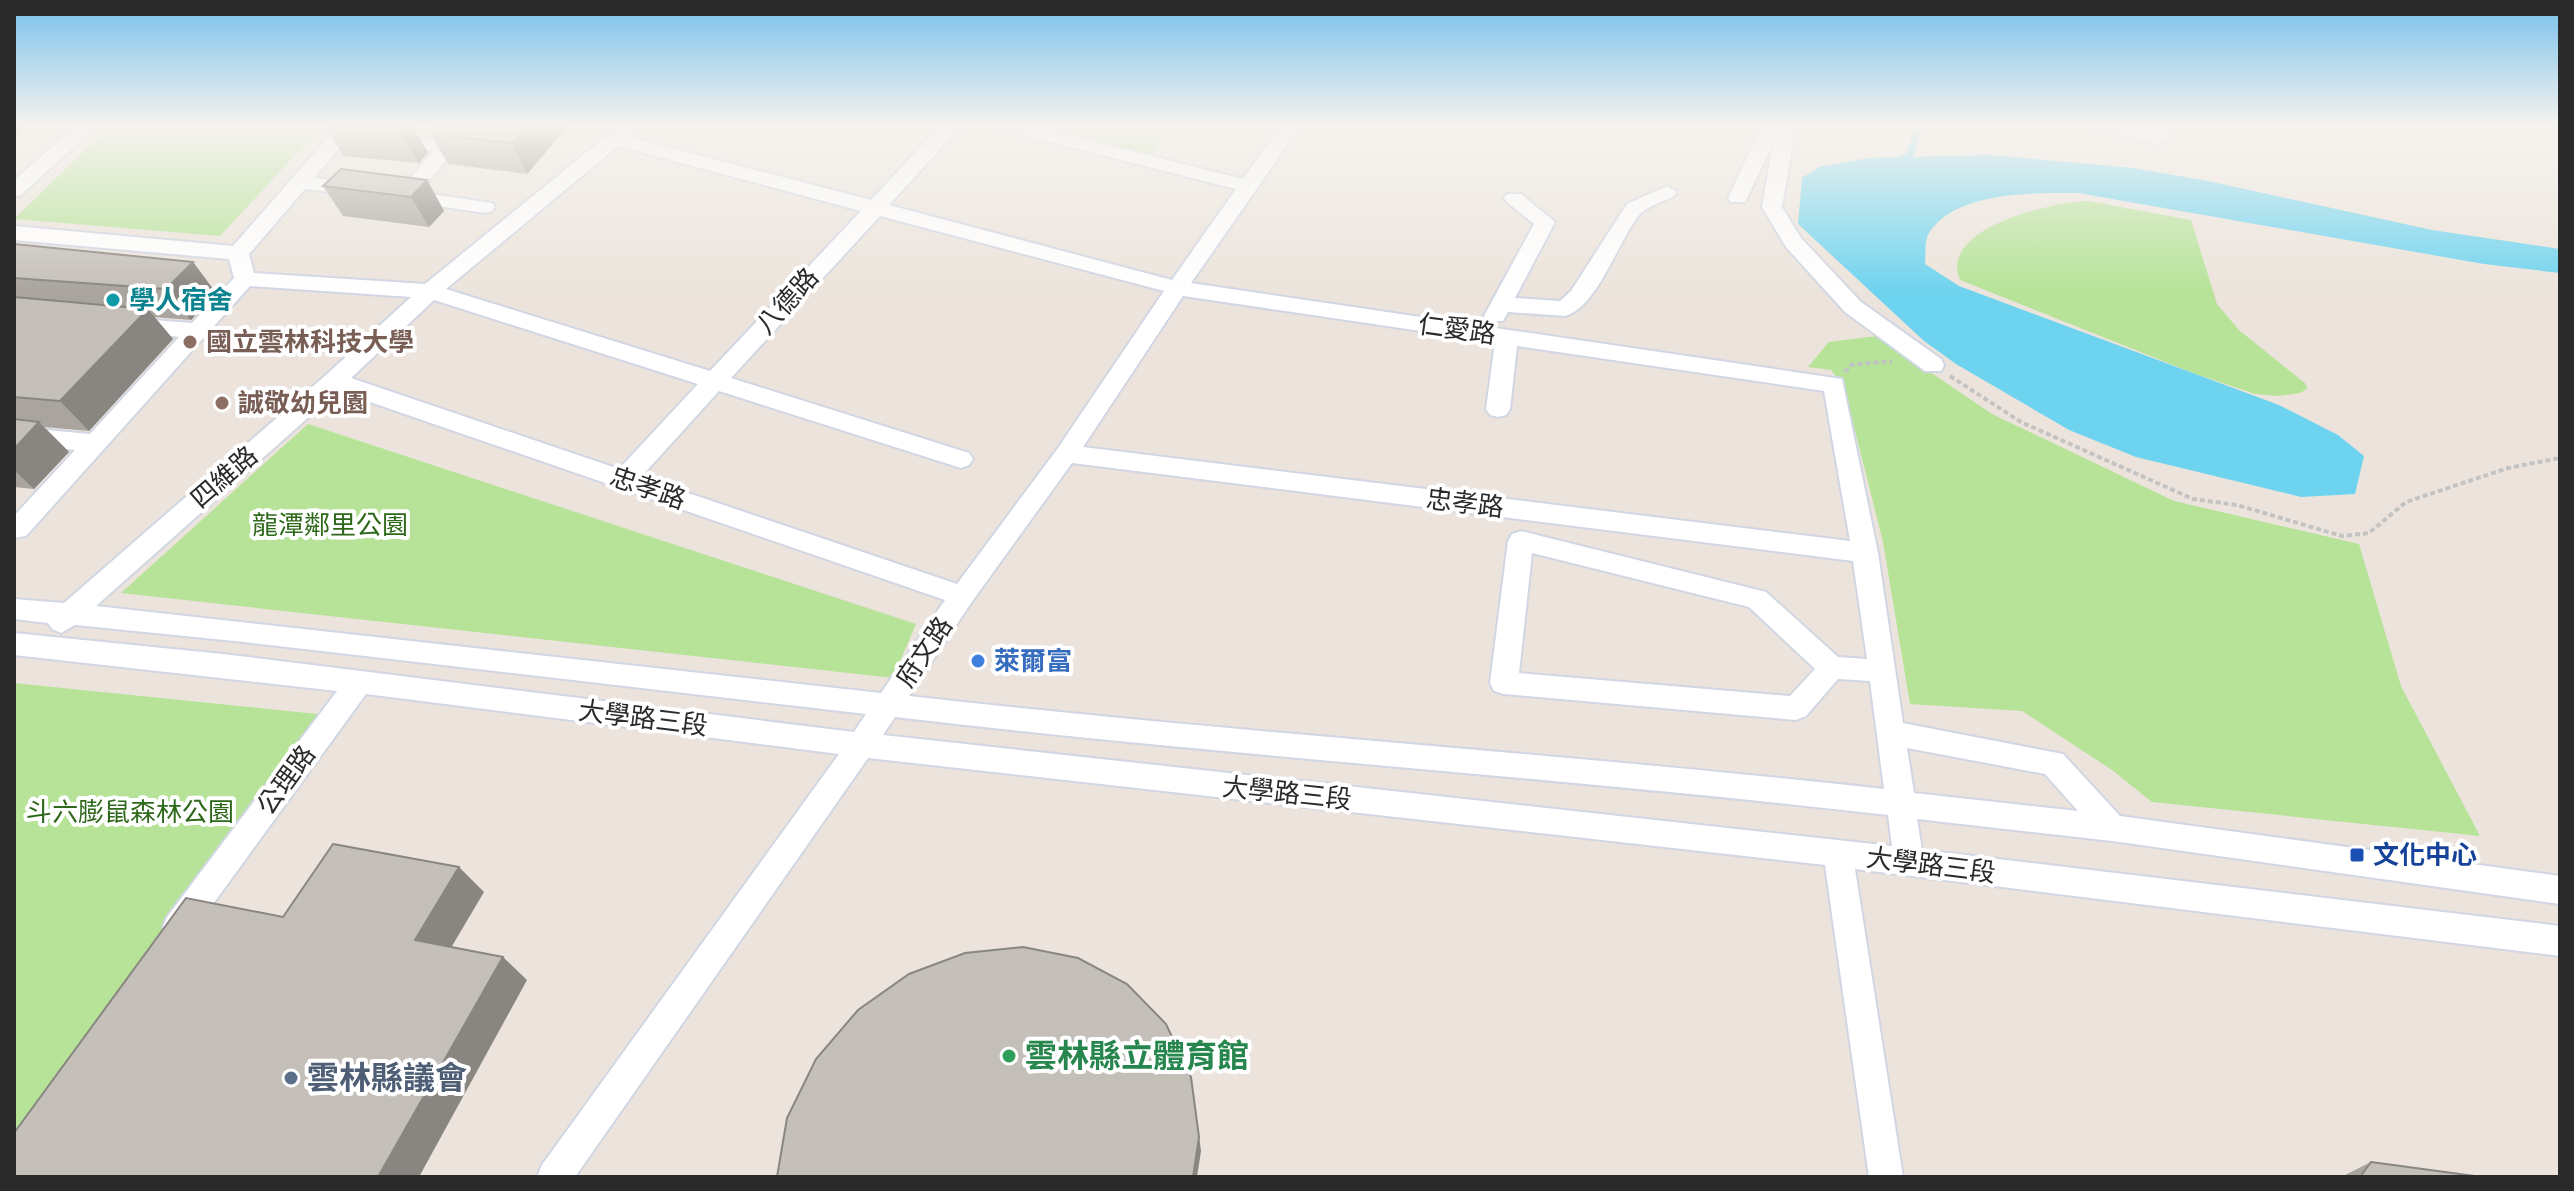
<svg xmlns="http://www.w3.org/2000/svg" width="2574" height="1191" font-family="'Roboto Condensed','Noto Sans TC',sans-serif">
  <style>
    .green { fill: #b6e398 }
    .water { fill: #6ed3ef }
    .lines { fill: none; stroke-linecap: round; stroke-linejoin: round }
    .stream { stroke: #6ed3ef; stroke-width: 7 }
    .minor-casing { stroke: #d1d6e3; stroke-width: 4 }
    .path { stroke: #c3c3c3; stroke-width: 4; stroke-dasharray: 5 3; stroke-linecap: butt }
    .minor { fill: #fff; fill-rule: evenodd }
    .wall { fill: #a9a49e }
    .shaded-wall { fill: #898681 }
    .building { fill: #c4bfb8; stroke: #898681; stroke-width: 2 }
    .culture-dot { fill: #0f9aa8; stroke: #fff; stroke-width: 3 }
    .education-dot { fill: #8d6e63; stroke: #fff; stroke-width: 3 }
    .shop-dot { fill: #3f7fe0; stroke: #fff; stroke-width: 3 }
    .transit-dot { fill: #1a4fb4; stroke: #fff; stroke-width: 3 }
    .leisure-dot { fill: #2e9e5b; stroke: #fff; stroke-width: 3 }
    .service-dot { fill: #5c6f8a; stroke: #fff; stroke-width: 3 }
    .labels { text-anchor: middle; stroke-width: 8; stroke-linejoin: round; paint-order: stroke }
    .culture-label { font-size: 26px; font-weight: bold; fill: #0d838f; stroke: #fff; text-anchor: start }
    .street-label { font-size: 26px; fill: #2a2a2a; stroke: #fff }
    .education-label { font-size: 26px; font-weight: bold; fill: #785e54; stroke: #fff; text-anchor: start }
    .park-label { font-size: 26px; fill: #2e681a; stroke: #fff }
    .shop-label { font-size: 26px; font-weight: bold; fill: #366cbe; stroke: #fff; text-anchor: start }
    .transit-label { font-size: 26px; font-weight: bold; fill: #164399; stroke: #fff; text-anchor: start }
    .near-leisure-label { font-size: 32px; font-weight: bold; fill: #27864d; stroke: #fff; text-anchor: start }
    .near-service-label { font-size: 32px; font-weight: bold; fill: #4e5e75; stroke: #fff; text-anchor: start }
  </style>
  <rect width="100%" height="100%" fill="#ece4dc"/>
  <g class="green">
    <path d="M111 125H323L220 236 14 219Z"/>
    <path d="M1021 125H1174L1150 157Z"/>
    <path d="M2088 201 2191 220 2217 304 2239 330 2306 384 2307 389 2300 393 2279 396 2255 394 2193 373 1960 280C1938 228 2052 202 2088 201Z"/>
    <path d="M1877 336 1992 414 2174 501 2359 544 2401 686 2480 836 2152 802 2112 770 2022 711 1910 704 1883 542 1844 387 1831 370 1808 367 1829 342Z"/>
    <path d="M308 424 916 624 893 678 121 593Z"/>
    <path d="M14 683 346 717 14 1161Z"/>
  </g>
  <path class="water" d="M1990 155 2133 168 2208 181 2432 230 2560 249V273L2484 264 2078 193C2034 193 1956 191 1929 233 1924 241 1926 255 1925 264L1959 286 2279 405 2338 435 2364 456 2355 494 2301 497 2136 457 2069 430 1956 364 1924 341 1798 224 1802 178 1819 167 1868 158Z"/>
  <g class="lines">
    <path class="stream" d="M1892 162 1910 156 1919 125"/>
    <g class="minor-casing">
      <g id="minor">
        <path d="M77 125H98L21 195 14 197V180Z"/>
        <path d="M339 125H359L314 178 359 184 369 190 359 196 305 189 249 254 254 273 425 284 620 125H636L638 128 629 137 871 200 941 125H962L889 205 1172 280 1236 189 998 129 995 125H1028L1243 179 1281 125H1301L1191 283 1842 379 1878 553 1903 723 2063 754 2120 816 2560 876V904L2112 841 1917 819 1922 850 2560 926V956L1855 869 1903 1177H1869L1825 865 868 758 575 1177H537L542 1165 839 754 366 694 189 937 178 941 167 937 163 927 167 917 337 691 14 655V633L223 654 854 732 866 714 244 642 75 625 61 633 52 629 48 623 14 619V599L64 603 326 375 411 297 250 286 26 536 14 538V516L75 450 14 443V427L90 434 179 337 121 330 118 325 121 320 129 318 192 323 234 278 229 259 14 240V226L233 246ZM618 146 861 211 710 371 446 289ZM880 216 1164 291 1058 448 957 584 641 477 719 391 961 468 969 465 973 459 969 453 731 378ZM1183 296 1495 342 1486 409 1490 415 1498 417 1506 415 1510 409 1517 346 1824 391 1850 541 1083 447ZM434 300 698 384 619 469 351 378ZM338 391 945 600 881 693 96 606ZM1072 463 1853 561 1867 659 1838 657 1766 592 1521 531 1512 534 1508 541 1490 683 1494 691 1504 694 1796 720 1806 716 1838 679 1870 681 1884 789C1560 753 1234 733 909 696L971 603ZM1532 553 1749 607 1815 669 1790 696 1519 673ZM895 717C1225 756 1557 777 1888 815L1892 846 883 735ZM1907 748 2045 774 2078 811 1914 793Z"/>
        <path d="M458 125H479L418 192 492 203 495 207 492 211 485 213 397 200 394 196 397 192 434 151 381 145 378 141 381 137 444 141Z"/>
        <path d="M1762 125H1796L1782 207 1801 238 1861 302 1941 359 1944 365 1941 371H1925L1845 312 1786 247 1762 207 1773 144 1745 202H1731L1728 198Z"/>
        <path d="M2094 125H2128L2148 130 2147 125H2167L2168 138 2158 144 2097 129Z"/>
        <path d="M1667 186 1677 192 1674 196C1664 201 1648 206 1640 214 1618 240 1598 307 1565 316L1508 312 1503 321H1487L1484 316 1534 224 1507 202 1504 198 1507 194H1521L1555 222 1515 298 1560 301 1571 291 1627 204Z"/>
      </g>
    </g>
    <g class="path">
      <path d="M1845 372 1851 365 1892 361"/>
      <path d="M1950 376 2021 422 2193 499 2237 505 2342 536 2369 533 2406 502 2508 468 2560 458"/>
    </g>
    <use href="#minor" class="minor"/>
  </g>
  <g class="wall">
    <path d="M325 125H412L428 153 419 163 343 156Z"/>
    <path d="M439 125H569L527 174 448 164 431 134Z"/>
    <path d="M427 180 444 211 429 227 343 216 323 186Z"/>
    <path d="M14 244 193 262 216 293 191 320 154 317 173 339 89 431 44 427 69 452 34 489 14 487Z"/>
    <path d="M2371 1162 2482 1177H2343L2345 1175Z"/>
  </g>
  <g class="shaded-wall">
    <path d="M14 125H29L14 137Z"/>
    <path d="M409 125H412L428 153 419 163 401 133Z"/>
    <path d="M528 125H569L527 174 512 143Z"/>
    <path d="M427 180 444 211 429 227 411 197Z"/>
    <path d="M193 262 216 293 191 320 166 289Z"/>
    <path d="M148 309 173 339 89 431 60 401Z"/>
    <path d="M39 422 69 452 34 489 14 470V449Z"/>
    <path d="M459 867 484 892 442 963 415 940Z"/>
    <path d="M503 957 527 980 419 1177H378Z"/>
    <path d="M1191 1077 1201 1151 1197 1177H1193Z"/>
  </g>
  <g class="building">
    <path d="M325 125H409L401 133Z"/>
    <path d="M439 125H528L512 143 431 134Z"/>
    <path d="M341 169 427 180 411 197 323 186Z"/>
    <path d="M14 244 193 262 166 289 14 278Z"/>
    <path d="M14 297 148 309 60 401 14 397Z"/>
    <path d="M14 419 39 422 14 449Z"/>
    <path d="M333 844 459 867 415 940 503 957 378 1177H14V1133L186 898 283 917Z"/>
    <path d="M1023 947 1078 958 1127 984 1166 1024 1191 1077 1199 1137 1193 1177H777L787 1118 816 1059 858 1010 909 974 965 953Z"/>
    <path d="M2371 1162 2482 1177H2360Z"/>
  </g>
  <linearGradient id="sky" x2="0" y2="1"><stop stop-color="#77c0eb"/><stop offset="0.43" stop-color="#f6f3ef"/><stop offset="1" stop-color="#f6f3ef" stop-opacity="0"/></linearGradient>
  <rect width="2574" height="292" fill="url(#sky)"/>
  <circle class="culture-dot" cx="113" cy="300" r="8"/>
  <g class="education-dot">
    <circle cx="190" cy="342" r="8"/>
    <circle cx="222" cy="403" r="8"/>
  </g>
  <circle class="shop-dot" cx="978" cy="661" r="8"/>
  <rect class="transit-dot" x="2349" y="847" width="16" height="16" rx="4"/>
  <circle class="leisure-dot" cx="1009" cy="1056" r="8"/>
  <circle class="service-dot" cx="291" cy="1078" r="8"/>
  <g class="labels">
    <g class="culture-label">
      <text x="129" y="309">學人宿舍</text>
    </g>
    <g class="street-label">
      <text transform="translate(787 301) rotate(-48)" y="9">八德路</text>
      <text transform="translate(1457 329) rotate(8)" y="9">仁愛路</text>
      <text transform="translate(224 477) rotate(-41)" y="9">四維路</text>
      <text transform="translate(648 488) rotate(19)" y="9">忠孝路</text>
      <text transform="translate(1465 503) rotate(7)" y="9">忠孝路</text>
      <text transform="translate(924 652) rotate(-56)" y="9">府文路</text>
      <text transform="translate(643 718) rotate(7)" y="9">大學路三段</text>
      <text transform="translate(286 780) rotate(-54)" y="9">公理路</text>
      <text transform="translate(1287 793) rotate(6)" y="9">大學路三段</text>
      <text transform="translate(1931 865) rotate(7)" y="9">大學路三段</text>
    </g>
    <g class="education-label">
      <text x="206" y="351">國立雲林科技大學</text>
      <text x="238" y="412">誠敬幼兒園</text>
    </g>
    <g class="park-label">
      <text x="330" y="534">龍潭鄰里公園</text>
      <text x="130" y="821">斗六膨鼠森林公園</text>
    </g>
    <g class="shop-label">
      <text x="994" y="670">萊爾富</text>
    </g>
    <g class="transit-label">
      <text x="2373" y="864">文化中心</text>
    </g>
    <g class="near-leisure-label">
      <text x="1025" y="1067">雲林縣立體育館</text>
    </g>
    <g class="near-service-label">
      <text x="307" y="1089">雲林縣議會</text>
    </g>
  </g>
  <rect width="2574" height="1191" fill="none" stroke="#2a2a2a" stroke-width="32"/>
</svg>
